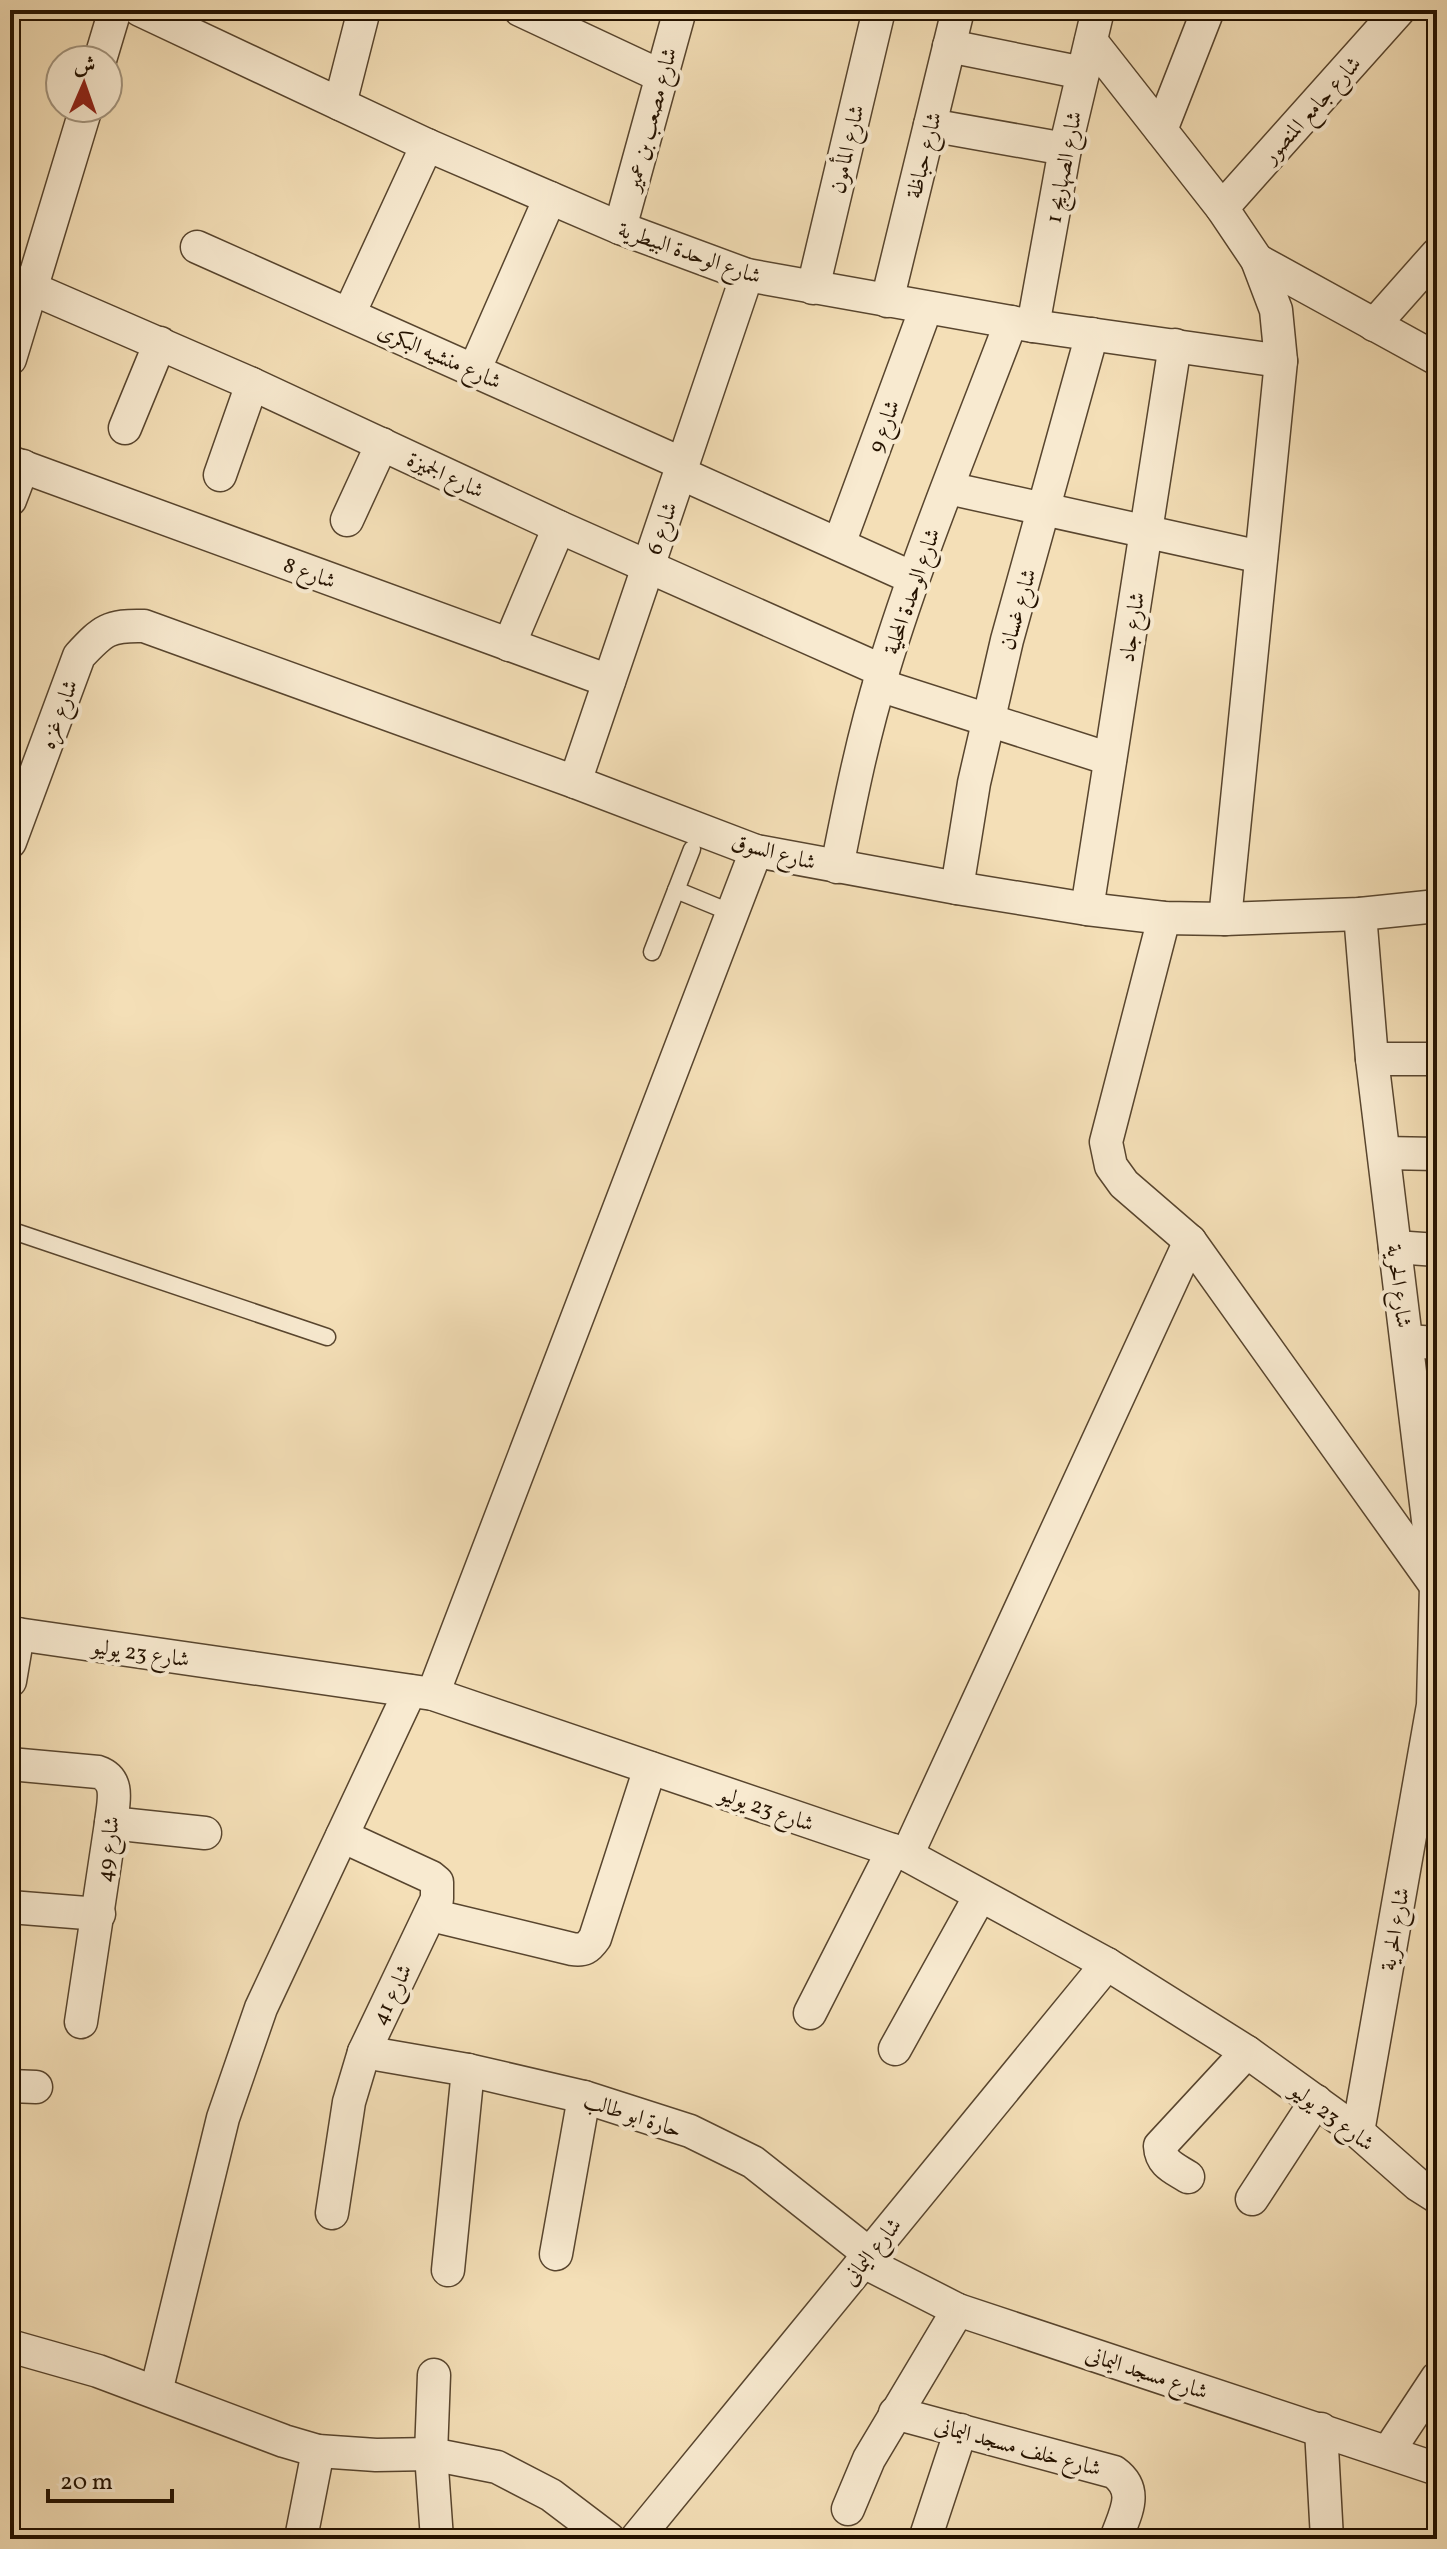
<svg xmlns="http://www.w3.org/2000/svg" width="1447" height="2549" font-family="Vollkorn,Amiri,serif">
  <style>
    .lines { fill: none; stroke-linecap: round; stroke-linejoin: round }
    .service-casing { stroke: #58452e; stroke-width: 19 }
    .minor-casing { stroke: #58452e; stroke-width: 35 }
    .service { stroke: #f8ead0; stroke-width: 16 }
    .minor { stroke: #f8ead0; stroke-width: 32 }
    .labels { text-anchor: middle; stroke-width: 8; stroke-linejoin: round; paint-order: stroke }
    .street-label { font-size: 22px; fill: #241200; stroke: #f8ead0 }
  </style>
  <rect width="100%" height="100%" fill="#f4dfb7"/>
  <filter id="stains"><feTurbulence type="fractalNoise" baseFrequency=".0025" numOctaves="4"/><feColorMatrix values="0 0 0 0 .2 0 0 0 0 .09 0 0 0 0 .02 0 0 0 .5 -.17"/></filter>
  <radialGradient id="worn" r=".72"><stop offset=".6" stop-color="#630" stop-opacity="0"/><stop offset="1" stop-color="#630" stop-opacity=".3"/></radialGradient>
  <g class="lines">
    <g class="service-casing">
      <g id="service">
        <path d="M676 890 732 913"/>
        <path d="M652 952 692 849"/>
        <path d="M10 1230 327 1337"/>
      </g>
    </g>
    <g class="minor-casing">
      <g id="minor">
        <path d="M140 10 427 145 620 228 747 275 1033 326 1281 361"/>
        <path d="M520 10 661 76"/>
        <path d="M1091 41 1222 208 1257 260 1276 310 1281 361 1225 919"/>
        <path d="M949 46 1083 73"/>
        <path d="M100 60 115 10"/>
        <path d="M340 104 364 10"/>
        <path d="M930 125 1065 149"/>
        <path d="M1161 130 1208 10"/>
        <path d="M1222 208 1399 10"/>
        <path d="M620 228 680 10"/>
        <path d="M197 247 683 464"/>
        <path d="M1257 260 1437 359"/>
        <path d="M10 279 252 384 559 527 883 671"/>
        <path d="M813 288 879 10"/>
        <path d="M887 301 958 10"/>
        <path d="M349 314 427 145"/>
        <path d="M1374 325 1437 254"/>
        <path d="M1033 326 1065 149 1098 10"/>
        <path d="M10 359 86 108"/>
        <path d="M474 371 550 198"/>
        <path d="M125 428 160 343"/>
        <path d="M10 462 609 681"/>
        <path d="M680 473 913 578"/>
        <path d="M220 475 252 384"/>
        <path d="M948 488 1261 557"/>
        <path d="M10 500 23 466"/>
        <path d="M347 520 382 444"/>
        <path d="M839 544 926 308"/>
        <path d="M509 645 559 527"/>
        <path d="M879 685 1110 759"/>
        <path d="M575 782 747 275"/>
        <path d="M10 842 79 656C103 630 109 625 144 626L575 782 756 851 957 888 1087 909 1164 918 1225 919 1360 914 1437 906"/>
        <path d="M837 867C850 801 863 736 883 671 919 553 967 438 1011 322"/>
        <path d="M957 888 974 783 1007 640 1092 334"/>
        <path d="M1087 909 1175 345"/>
        <path d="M1164 918 1106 1142 1111 1166 1124 1184 1190 1241 1434 1583"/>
        <path d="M1372 1059H1437"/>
        <path d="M1384 1153 1437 1154"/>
        <path d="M1395 1247 1437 1250"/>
        <path d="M1407 1341 1437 1343"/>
        <path d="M10 1633 433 1694 907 1855 1107 1964 1247 2052 1358 2132 1418 2185 1437 2197"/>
        <path d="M10 1681 18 1634"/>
        <path d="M433 1694 756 851"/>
        <path d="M10 1764 98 1772C121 1780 113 1803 111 1823L81 2022"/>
        <path d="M111 1823 205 1833"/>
        <path d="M907 1855 1190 1241"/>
        <path d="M10 1907 99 1914"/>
        <path d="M431 1915 572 1949C584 1951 588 1948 595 1938L650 1768"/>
        <path d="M810 2013 893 1850"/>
        <path d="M895 2049 980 1896"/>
        <path d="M364 2052 468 2070 584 2097 690 2131 753 2162 868 2253"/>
        <path d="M10 2086 36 2087"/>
        <path d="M1358 2132 1433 1705 1436 1586 1372 1059 1360 914"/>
        <path d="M1188 2177C1174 2168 1161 2164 1160 2146L1247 2052"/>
        <path d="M1252 2199 1316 2101"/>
        <path d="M332 2213 349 2102 364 2052 437 1899V1882L431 1877 342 1836"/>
        <path d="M556 2254 584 2097"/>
        <path d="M862 2261 958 2310 1437 2469"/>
        <path d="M448 2270 468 2070"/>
        <path d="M10 2346 98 2371 284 2441 318 2451 376 2455 431 2454 497 2467 551 2495 609 2539"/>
        <path d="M434 2375 431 2454 437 2539"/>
        <path d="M156 2392 223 2118 261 2008 410 1691"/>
        <path d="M895 2413 1114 2472C1140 2491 1125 2513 1116 2539"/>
        <path d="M1321 2429 1327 2539"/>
        <path d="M1388 2452 1437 2378"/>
        <path d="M848 2509 869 2459 958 2310"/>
        <path d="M302 2533 318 2451"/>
        <path d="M636 2539 1107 1964"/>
        <path d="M925 2539 961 2430"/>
      </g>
    </g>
    <use href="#service" class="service"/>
    <use href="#minor" class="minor"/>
  </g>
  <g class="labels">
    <g class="street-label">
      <text transform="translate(1311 109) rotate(-48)" y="8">شارع جامع المنصور</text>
      <text transform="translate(650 119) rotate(-75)" y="8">شارع مصعب بن عمير</text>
      <text transform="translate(846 149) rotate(-77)" y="8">شارع المأمون</text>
      <text transform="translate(923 155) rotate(-76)" y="8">شارع حباظة</text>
      <text transform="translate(1063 167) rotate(-79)" y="8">شارع الصهاريج 1</text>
      <text transform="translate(690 252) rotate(19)" y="8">شارع الوحدة البيطرية</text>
      <text transform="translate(440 355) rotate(24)" y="8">شارع منشيه البكرى</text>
      <text transform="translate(883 426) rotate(-70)" y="8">شارع 9</text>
      <text transform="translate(446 474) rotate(25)" y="8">شارع الجميزة</text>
      <text transform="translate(661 528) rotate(-71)" y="8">شارع 6</text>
      <text transform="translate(310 572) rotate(20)" y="8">شارع 8</text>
      <text transform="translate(911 591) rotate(-71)" y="8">شارع الوحدة المحلية</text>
      <text transform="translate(1017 609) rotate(-74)" y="8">شارع غسان</text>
      <text transform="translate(1131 627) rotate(-81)" y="8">شارع جاد</text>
      <text transform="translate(58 714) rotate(-70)" y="8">شارع غزه</text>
      <text transform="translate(774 851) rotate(15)" y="8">شارع السوق</text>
      <text transform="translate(1400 1286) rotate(83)" y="8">شارع الحرية</text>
      <text transform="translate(141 1652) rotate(8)" y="8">شارع 23 يوليو</text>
      <text transform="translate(767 1808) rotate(19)" y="8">شارع 23 يوليو</text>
      <text transform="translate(107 1849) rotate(-83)" y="8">شارع 49</text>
      <text transform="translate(1394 1929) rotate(-80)" y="8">شارع الحرية</text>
      <text transform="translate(391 1994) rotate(-64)" y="8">شارع 41</text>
      <text transform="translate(633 2114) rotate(18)" y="8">حارة ابو طالب</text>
      <text transform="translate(1333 2116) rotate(37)" y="8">شارع 23 يوليو</text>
      <text transform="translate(871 2251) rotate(-51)" y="8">شارع اليمانى</text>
      <text transform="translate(1147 2372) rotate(18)" y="8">شارع مسجد اليمانى</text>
      <text transform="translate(1018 2446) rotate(15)" y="8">شارع خلف مسجد اليمانى</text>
    </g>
  </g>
  <rect width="1447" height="2549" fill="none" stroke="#f4dfb7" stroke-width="40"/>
  <rect x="12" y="12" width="1423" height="2525" fill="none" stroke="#241200" stroke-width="4"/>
  <rect x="20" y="20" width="1407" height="2509" fill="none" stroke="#241200" stroke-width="2"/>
  <g transform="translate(84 84) rotate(2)"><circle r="38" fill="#f8ead0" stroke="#a3947d" stroke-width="2"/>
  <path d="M0-6L14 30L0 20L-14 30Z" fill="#8f2418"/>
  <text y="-12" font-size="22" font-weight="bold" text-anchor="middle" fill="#241200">ش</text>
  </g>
  <path d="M48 2489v12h124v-12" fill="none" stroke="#241200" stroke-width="4"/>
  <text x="60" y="2489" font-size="24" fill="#241200" stroke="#f8ead0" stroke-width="6" paint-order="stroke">20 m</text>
  <rect width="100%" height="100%" filter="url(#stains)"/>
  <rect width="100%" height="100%" fill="url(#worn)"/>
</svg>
